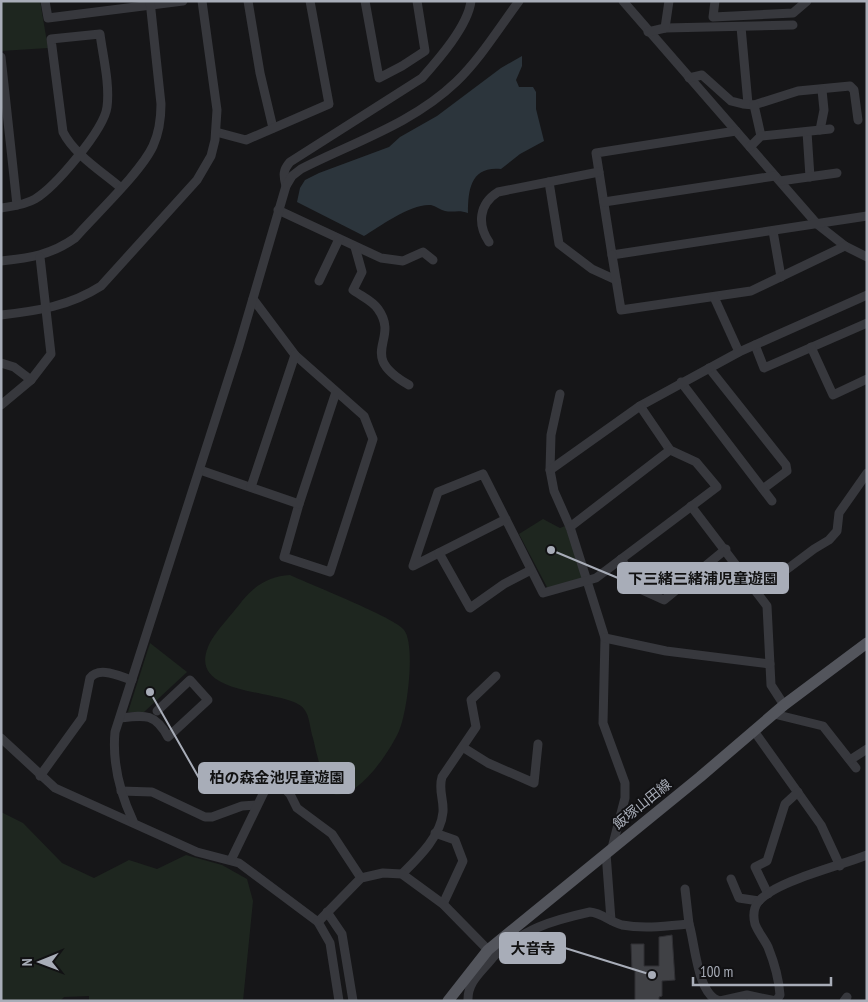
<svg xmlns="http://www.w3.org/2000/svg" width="868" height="1002" font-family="'PT Sans Narrow','Noto Sans JP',sans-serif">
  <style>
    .green { fill: #1e261f }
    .water { fill: #2c353c }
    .building { fill: #404145; stroke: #303034 }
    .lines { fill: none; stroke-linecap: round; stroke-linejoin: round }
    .minor { stroke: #37383d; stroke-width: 9 }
    .major { stroke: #53555c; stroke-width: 11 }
    .labels { text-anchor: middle; stroke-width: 4; stroke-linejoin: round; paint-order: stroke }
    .street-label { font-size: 14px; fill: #a8adb8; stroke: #111113 }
    .leader { fill: none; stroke: #a8adb8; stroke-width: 2 }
    .callout-dot { fill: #a8adb8; stroke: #111113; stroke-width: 2 }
    .callout { fill: #a8adb8; stroke: #a8adb8; stroke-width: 2 }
    .callout-label { font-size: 15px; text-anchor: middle; font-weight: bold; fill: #111 }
  </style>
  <rect width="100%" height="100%" fill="#161618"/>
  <g class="green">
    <path d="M1 1H40L48 48 1 51Z"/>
    <path d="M543 519 560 528 565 526 583 574 582 580 548 589 519 534Z"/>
    <path d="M290 575C309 584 396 618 404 630 416 645 407 714 399 731 390 751 356 804 330 793 322 775 317 757 313 738 310 730 310 716 304 709 289 688 187 699 208 647 212 635 234 612 242 601 255 585 270 576 290 575Z"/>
    <path d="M150 643 187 672 144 712H128Z"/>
    <path d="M1 812 23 823 62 863 94 878 129 860 157 869 186 855 222 865 247 879 253 901 243 1001H89V996L64 997 60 1001H1Z"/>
  </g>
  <path class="water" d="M522 56V66L516 80 519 87H533L536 92V109L544 141 520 154 501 169C471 166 468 189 468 213 458 209 454 213 445 211 440 210 436 206 431 205 412 203 380 226 364 236L297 202 300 188 305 180 319 173 389 147 400 137 437 116 501 68Z"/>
  <path class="building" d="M672 935 675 980 662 981V996L659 997V1001H635V970H632L631 944H644V966H659V937Z"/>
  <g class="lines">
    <g class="minor">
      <path d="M45 1 48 18 183 1"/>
      <path d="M248 1 260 73 273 128"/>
      <path d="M365 1 379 78 402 66 425 51 417 1"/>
      <path d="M623 1 817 224 845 246 867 257"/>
      <path d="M715 1 713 17 793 13 807 1"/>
      <path d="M741 27 748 104"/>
      <path d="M665 28 793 25"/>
      <path d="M648 32 665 28 669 1"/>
      <path d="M1 57 17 205"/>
      <path d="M689 78 702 75 731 101 743 104 754 105 798 91 850 86 854 90 858 120"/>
      <path d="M754 105 761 136"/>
      <path d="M820 130 824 110 822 90"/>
      <path d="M736 131 596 153 612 255 867 216"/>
      <path d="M216 132 246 140 329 104 310 1"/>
      <path d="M807 132 810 177"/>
      <path d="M750 147 761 136 830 129"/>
      <path d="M780 181 837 173"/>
      <path d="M549 182 559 244 592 269 616 280"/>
      <path d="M286 186C283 175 283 170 290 162L422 78C438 60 468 26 471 1"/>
      <path d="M604 202 775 176"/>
      <path d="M1 208C13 206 25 205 35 199 55 187 104 130 107 107 110 84 103 57 100 34L51 39 63 132C74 154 101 171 120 187"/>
      <path d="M278 210 381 258 403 261 423 252 433 260"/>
      <path d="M773 231 781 277"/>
      <path d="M489 242C477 224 479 204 498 192L599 172"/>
      <path d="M355 247 362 272 353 290C361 296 373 301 378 309 401 341 355 354 409 385"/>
      <path d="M612 255 621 310 751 291 845 246"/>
      <path d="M1 261C30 258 51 255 75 238 96 214 141 172 153 146 159 133 161 118 161 104L150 1"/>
      <path d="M319 281 339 239"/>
      <path d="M714 297 739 352"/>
      <path d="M253 299 295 355 364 416 373 439 330 572 284 557 299 504 336 392"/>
      <path d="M1 315C37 311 70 306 101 286L197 180 211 156 215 140 217 110 202 1"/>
      <path d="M755 345 764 368 867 323"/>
      <path d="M811 347 833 395 867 379"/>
      <path d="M1 363 14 367 31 380"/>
      <path d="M709 368 786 465 787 471 763 489"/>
      <path d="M681 382 772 501"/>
      <path d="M560 394 551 435 550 470 554 491 570 527 605 638 603 723 625 783V798L612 848"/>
      <path d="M1 405 31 380 51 354 40 257"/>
      <path d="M640 406 739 352 867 295"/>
      <path d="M200 470 299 504"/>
      <path d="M251 487 295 355"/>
      <path d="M691 506 767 606 771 685 784 705"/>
      <path d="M506 519 413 566 438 492 483 474 543 593 596 578 717 487 696 462 670 450 640 406 550 470"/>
      <path d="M570 527 670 450"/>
      <path d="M439 553 470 608 504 584 531 570"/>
      <path d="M621 559 642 590 664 600 726 549"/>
      <path d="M758 591 814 549 829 540 837 531 839 513 867 473"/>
      <path d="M605 638 666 651 770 664"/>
      <path d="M774 714 823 726 856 768"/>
      <path d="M120 718C145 715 155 713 168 737L208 700 190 680 157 711"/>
      <path d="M754 731 821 825 840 866"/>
      <path d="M1 738 55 788 197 852 239 863 318 922 330 943 339 1001"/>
      <path d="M464 748 488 763 534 783 538 744"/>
      <path d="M850 760 867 749"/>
      <path d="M40 776 82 718 90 678C99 666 119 676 132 680"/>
      <path d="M121 791 152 792 205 817H212L242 806 257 805"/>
      <path d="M133 821C120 793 112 764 115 732L239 346 286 186 292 176 301 169C354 142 412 124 456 82 480 59 499 28 519 1"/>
      <path d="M435 833 455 840 463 861 443 904"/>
      <path d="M606 853 611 920"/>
      <path d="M231 860 264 792 271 785 284 788 290 794 297 808 332 834 361 878"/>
      <path d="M402 874C418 858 441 836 443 812 444 799 438 790 442 777L476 727 471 700 496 676"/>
      <path d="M731 879 739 898 759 901"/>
      <path d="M768 894 755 867 767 861 785 804 798 792"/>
      <path d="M327 912 342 934 353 1001"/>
      <path d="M318 922 361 878 383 873 402 874 443 904 494 956C483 971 467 981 468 1001"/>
      <path d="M689 924C695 942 697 996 720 1001"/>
      <path d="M494 956C525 929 549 921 590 912 602 913 610 922 622 925 644 929 667 926 689 924L685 889"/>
      <path d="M720 1001 747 995 776 1001"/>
      <path d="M776 1001 780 995C779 979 774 962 768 947 764 939 758 932 755 924 753 916 753 909 758 902 775 881 840 866 867 855"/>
      <path d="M844 1001 847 997"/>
    </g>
    <path class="major" d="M448 1001 488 950 505 936 700 777 784 705 867 643"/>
  </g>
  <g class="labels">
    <g class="street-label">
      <text transform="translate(642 804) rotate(-39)" y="5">飯塚山田線</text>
    </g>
  </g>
  <path class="leader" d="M551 550L618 578M150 692L199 778M652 975L565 948"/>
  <g class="callout-dot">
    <circle cx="551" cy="550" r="5"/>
    <circle cx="150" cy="692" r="5"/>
    <circle cx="652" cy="975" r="5"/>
  </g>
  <g class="callout">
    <rect x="618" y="563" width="170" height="30" rx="5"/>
    <rect x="199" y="763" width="155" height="30" rx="5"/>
    <rect x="500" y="933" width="65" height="30" rx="5"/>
  </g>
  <g class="callout-label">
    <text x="703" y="584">下三緒三緒浦児童遊園</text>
    <text x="277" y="783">柏の森金池児童遊園</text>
    <text x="533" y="954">大音寺</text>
  </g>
  <rect width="868" height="1002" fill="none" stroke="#a8adb8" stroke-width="5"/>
  <g transform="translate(40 962) rotate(269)" stroke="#111113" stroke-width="4" paint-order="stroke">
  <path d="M0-4L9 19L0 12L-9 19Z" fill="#a8adb8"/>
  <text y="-8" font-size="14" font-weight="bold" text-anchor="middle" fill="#a8adb8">N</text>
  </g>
  <path d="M693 977v8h138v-8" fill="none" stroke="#a8adb8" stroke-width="2.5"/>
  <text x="700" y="977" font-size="15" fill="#a8adb8" stroke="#111113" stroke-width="4" paint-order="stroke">100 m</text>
</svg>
